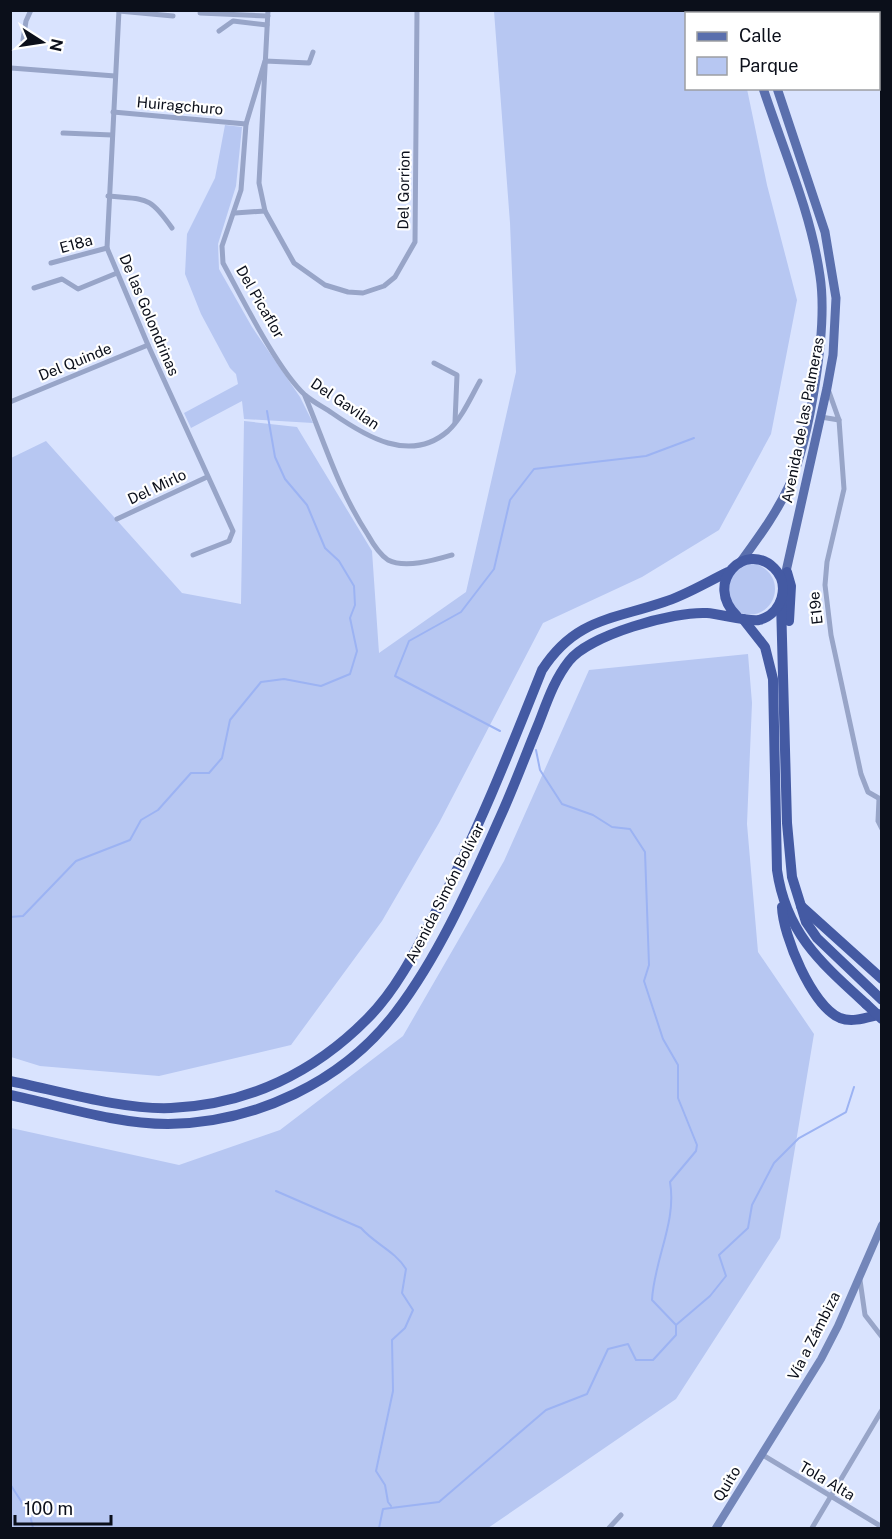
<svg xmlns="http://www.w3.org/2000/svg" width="892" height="1539" font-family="'Public Sans',sans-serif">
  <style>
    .green { fill: #b7c7f2 }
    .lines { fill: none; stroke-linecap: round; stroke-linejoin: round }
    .stream { stroke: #9cb3f3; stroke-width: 2 }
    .street { stroke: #98a5c8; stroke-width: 5 }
    .secondary { stroke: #7386b9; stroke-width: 8 }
    .primary { stroke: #5a6fad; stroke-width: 9 }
    .highway { stroke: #445aa3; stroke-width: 10 }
    .highway-bridge { stroke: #445aa3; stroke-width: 10 }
    .labels { text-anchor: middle; stroke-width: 4.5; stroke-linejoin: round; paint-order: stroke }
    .street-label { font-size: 15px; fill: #0b0f1a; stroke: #fff }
  </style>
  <rect width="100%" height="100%" fill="#d9e3fe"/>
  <g class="green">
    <path d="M494 11H730L731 13 686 14V88L747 89 767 185 797 300 771 434 719 530 642 577 543 623 439 823 382 921 291 1045 159 1076 40 1066 11 1057V458L46 441 182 593 241 604 244 421 297 427 372 551 379 653 466 592 516 372 510 223Z"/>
    <path d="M225 125 242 127 236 186 218 244 219 269 252 327 300 397 313 423 244 419 242 401 191 428 184 413 238 384 236 374 230 368 201 314 185 274 187 234 215 178Z"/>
    <path d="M754 563C794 577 771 630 734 610L725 579 737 566Z"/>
    <path d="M748 654 752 703 747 824 758 952 814 1034 780 1238 676 1399 488 1528H11V1128L179 1165 280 1130 403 1036 504 861 589 670Z"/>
  </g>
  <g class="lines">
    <g class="stream">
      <path d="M500 731 395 676 409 641 461 612 494 569 510 500 534 469 646 456 694 438"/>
      <path d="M536 750 540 770 562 804 593 815 612 827 630 829 645 852 649 965 644 981 663 1039 678 1065V1098L697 1145 696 1151 670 1182C677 1222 654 1260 652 1300L676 1325"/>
      <path d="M10 917 23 916 76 861 130 840 141 820 158 810 191 773H209L222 758 230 720 261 682 284 679 321 686 350 674 357 651 350 618 355 605 354 586 339 561 325 548 307 505 285 479 275 457 267 411"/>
      <path d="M276 1191 361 1228C375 1244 395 1251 406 1269L402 1293 413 1310 405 1328 392 1340 393 1391 376 1471 385 1485 388 1502 391 1506"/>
      <path d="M10 1484 30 1515 33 1528"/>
      <path d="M379 1528 383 1509 439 1502 546 1410 587 1394 608 1349 628 1344 636 1360H653L676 1335V1325L710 1296 726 1276 719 1255 748 1228 752 1205 774 1163 799 1138 846 1112 854 1087"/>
    </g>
    <g class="street">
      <path d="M119 10 107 248 148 345 233 531 229 541 193 555"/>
      <path d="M268 10 259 183 265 211 294 263 325 285 348 292 363 293 384 286 395 277 415 242 417 10"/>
      <path d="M119 11 173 16"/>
      <path d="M200 13 268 16"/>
      <path d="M219 31 233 21 267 25"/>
      <path d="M23 40 26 21 31 10"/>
      <path d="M313 52 309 63 265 61 246 124 241 190 222 246 223 263C242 298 277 369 305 395 313 402 323 407 332 413 365 436 410 464 448 431 462 418 471 397 480 381"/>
      <path d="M11 68 115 76"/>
      <path d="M113 112 246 124"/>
      <path d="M63 133 112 135"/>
      <path d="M108 196C147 200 149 195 172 228"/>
      <path d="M235 213 265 211"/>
      <path d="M51 263 107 248"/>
      <path d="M34 288 62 279 78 289 117 273"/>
      <path d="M434 363 457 375 455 422"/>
      <path d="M828 389 839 420 844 489 827 562 825 585 831 635 861 774 868 792 882 800"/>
      <path d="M305 396C326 446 338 489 368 535 373 544 379 554 388 560 405 569 435 560 452 555"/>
      <path d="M10 402 148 345"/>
      <path d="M821 417 839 420"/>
      <path d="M117 519 207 477"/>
      <path d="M879 799 878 821 882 829"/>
      <path d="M860 1280 865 1315 882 1337"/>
      <path d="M761 1454 882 1527"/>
      <path d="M609 1528 621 1515"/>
      <path d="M812 1528 882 1410"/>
    </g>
    <path class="secondary" d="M716 1528 821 1359 838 1326 882 1225"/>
    <g class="primary">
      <path d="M739 10 740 14"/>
      <path d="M753 10V14"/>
      <path d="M777 88 825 232 836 298 833 355 827 388 785 576"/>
      <path d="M740 563C758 538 776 514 789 486 810 438 828 328 820 276 811 212 783 149 763 88"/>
    </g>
    <g class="highway">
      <path d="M787 572 791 586 789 621"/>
      <path d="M781 602 787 823 792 877 806 922 817 938 882 1000"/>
      <path d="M743 619 765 647 773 679 777 870C786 933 821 963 866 1004"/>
      <path d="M801 906 882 979"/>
      <path d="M782 907C783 936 812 1006 840 1018 853 1023 868 1017 882 1014"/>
      <path d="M10 1081C59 1091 123 1110 171 1108 248 1105 315 1072 368 1018 397 989 416 950 434 915 476 836 509 753 542 670 575 619 611 620 664 602 686 595 707 582 728 572"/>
      <path d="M10 1095C62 1106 116 1124 168 1124 255 1123 343 1082 396 1012 441 953 472 880 502 813 515 784 526 754 538 725 547 702 554 680 569 661 589 635 674 611 707 613 720 614 749 622 759 620 782 614 791 585 774 568 745 540 703 583 737 616"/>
    </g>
    <path class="highway-bridge" d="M866 1004 882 1019"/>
  </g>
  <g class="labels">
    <g class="street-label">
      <text transform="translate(180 106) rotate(5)" y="5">Huiragchuro</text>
      <text transform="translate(404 190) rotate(-89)" y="5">Del Gorrion</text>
      <text transform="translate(76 244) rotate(-15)" y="5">E18a</text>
      <text transform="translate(260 302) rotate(60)" y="5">Del Picaflor</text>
      <text transform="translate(149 315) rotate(67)" y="5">De las Golondrinas</text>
      <text transform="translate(75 362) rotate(-22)" y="5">Del Quinde</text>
      <text transform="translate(345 404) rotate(34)" y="5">Del Gavilan</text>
      <text transform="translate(803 420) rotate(-79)" y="5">Avenida de las Palmeras</text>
      <text transform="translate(157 487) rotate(-25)" y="5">Del Mirlo</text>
      <text transform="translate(816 608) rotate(-96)" y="5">E19e</text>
      <text transform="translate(445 893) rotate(-63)" y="5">Avenida Simón Bolívar</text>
      <text transform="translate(814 1336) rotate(-63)" y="5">Vía a Zámbiza</text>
      <text transform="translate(827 1481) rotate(31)" y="5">Tola Alta</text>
      <text transform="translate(727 1484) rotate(-59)" y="5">Quito</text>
    </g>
  </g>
  <rect width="892" height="1539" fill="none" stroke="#0b0f1a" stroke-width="24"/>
  <rect x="685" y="12" width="195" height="78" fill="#ffffff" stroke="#9d9fa3" stroke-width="1.5"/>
  <rect x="697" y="32" width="30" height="9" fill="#5a6fad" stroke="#9d9fa3" stroke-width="1.5"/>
  <text x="739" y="42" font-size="18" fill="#0b0f1a">Calle</text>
  <rect x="697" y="57" width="30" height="18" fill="#b7c7f2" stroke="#9d9fa3" stroke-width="1.5"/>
  <text x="739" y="72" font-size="18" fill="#0b0f1a">Parque</text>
  <g transform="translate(42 42) rotate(102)" stroke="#ffffff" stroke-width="4.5" paint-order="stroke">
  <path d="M0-4.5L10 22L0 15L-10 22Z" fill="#0b0f1a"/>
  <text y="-9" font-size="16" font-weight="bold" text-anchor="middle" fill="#0b0f1a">N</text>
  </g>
  <path d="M15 1515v9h96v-9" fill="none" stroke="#0b0f1a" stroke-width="3"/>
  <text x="24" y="1515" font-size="18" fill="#0b0f1a" stroke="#ffffff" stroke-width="4.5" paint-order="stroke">100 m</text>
</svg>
